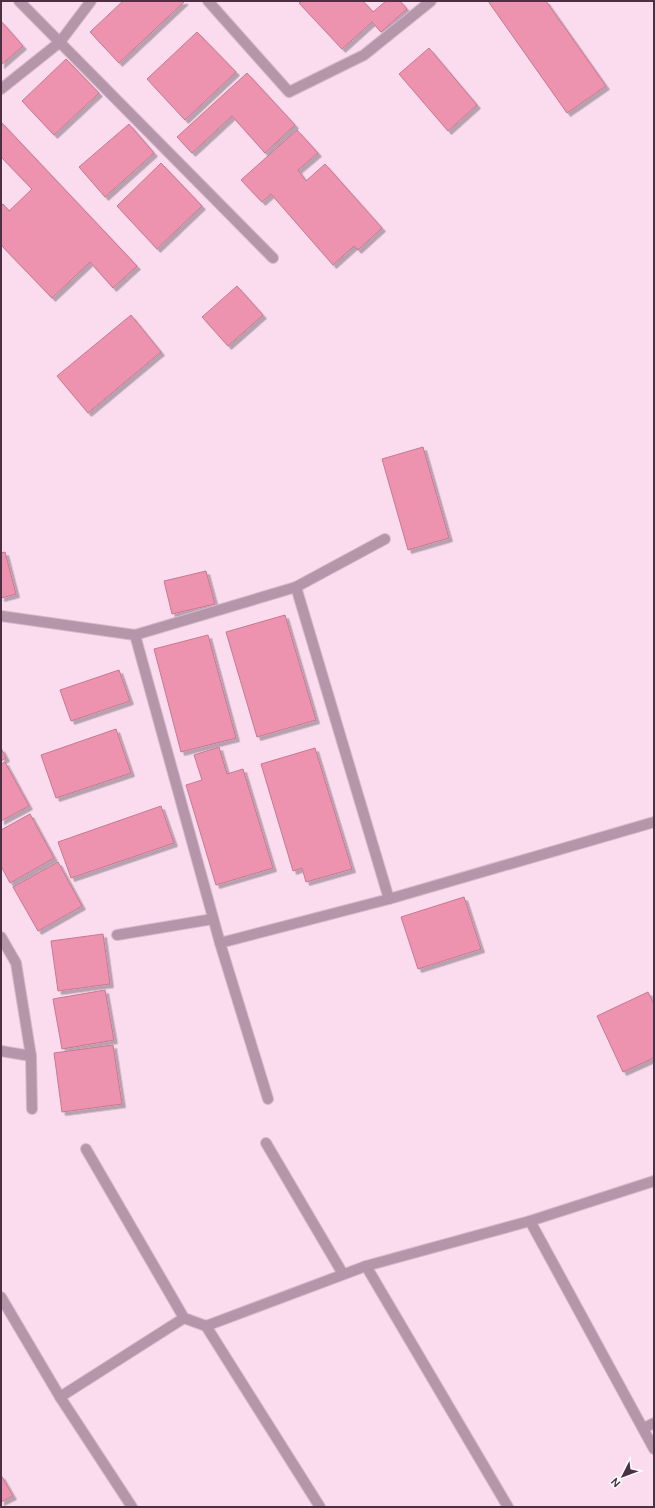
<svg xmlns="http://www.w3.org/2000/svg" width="655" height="1508" font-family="Ubuntu,sans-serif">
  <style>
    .building { fill: #ed93af; stroke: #c77890; filter: url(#shadow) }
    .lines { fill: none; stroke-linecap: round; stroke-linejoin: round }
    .street-casing { stroke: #d7b9cc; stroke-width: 12 }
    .street { stroke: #b595a9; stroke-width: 10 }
  </style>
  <defs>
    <filter id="shadow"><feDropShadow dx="3.5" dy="3.5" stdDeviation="0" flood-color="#0004"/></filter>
  </defs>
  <rect width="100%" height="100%" fill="#fadcee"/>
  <g class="building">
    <path d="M123 1H185L119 63 90 32Z"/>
    <path d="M302 1H363L373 12 386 1H400L407 9 381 32 372 22 342 49 299 3Z"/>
    <path d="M488 1H546L606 86 567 113Z"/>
    <path d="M1 21 23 46 1 65Z"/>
    <path d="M197 32 236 72 185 120 147 79Z"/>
    <path d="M429 48 477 105 448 131 399 74Z"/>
    <path d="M66 59 99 93 54 135 22 101Z"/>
    <path d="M247 73 295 125 265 153 232 116 192 153 177 137Z"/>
    <path d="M1 122 137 266 113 288 90 262 52 298 1 245V206L3 204 9 211 32 189 1 157Z"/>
    <path d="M129 124 154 153 105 197 79 167Z"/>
    <path d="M297 130 318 153 298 170 306 181 325 164 382 228 358 250 354 246 333 265 271 194 262 202 241 180Z"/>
    <path d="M161 163 202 206 157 249 117 206Z"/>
    <path d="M237 286 263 315 228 346 202 317Z"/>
    <path d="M131 315 161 352 88 413 57 376Z"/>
    <path d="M423 447 449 538 408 550 382 459Z"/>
    <path d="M5 552 16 594 1 598V553Z"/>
    <path d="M206 571 215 604 172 614 164 581Z"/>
    <path d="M285 615 316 720 257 737 226 632Z"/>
    <path d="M208 635 236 738 181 752 154 649Z"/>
    <path d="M119 670 130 701 71 721 60 690Z"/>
    <path d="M116 729 131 773 56 798 41 755Z"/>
    <path d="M219 747 227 774 243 769 273 868 216 885 186 785 202 780 194 755Z"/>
    <path d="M1 748 6 758 1 761Z"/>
    <path d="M315 748 352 869 306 882 302 868 293 871 261 764Z"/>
    <path d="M5 762 29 806 1 821V764Z"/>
    <path d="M161 806 174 843 71 878 58 842Z"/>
    <path d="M30 814 54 858 10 883 1 866V830Z"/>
    <path d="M58 862 82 906 38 931 13 887Z"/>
    <path d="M464 897 481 949 418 969 401 917Z"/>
    <path d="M103 934 110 984 58 991 51 941Z"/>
    <path d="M105 990 114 1040 62 1049 53 999Z"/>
    <path d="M648 992 654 1004V1058L623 1072 597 1016Z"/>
    <path d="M113 1045 122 1104 62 1112 54 1053Z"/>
    <path d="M1 1475 13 1496 1 1502Z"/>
  </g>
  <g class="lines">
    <g class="street-casing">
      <g id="street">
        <path d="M19 1 273 258"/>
        <path d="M208 1 289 92 364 55 431 1"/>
        <path d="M1 89 60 42 91 1"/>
        <path d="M296 587 385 539"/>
        <path d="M1 616 135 635 220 943 389 899 654 822"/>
        <path d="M135 635 296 587 389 899"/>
        <path d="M117 935 213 919"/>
        <path d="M1 937 16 963 31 1056 32 1109"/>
        <path d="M220 943 268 1099"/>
        <path d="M1 1051 31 1056"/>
        <path d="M266 1143 343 1274"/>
        <path d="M86 1149 184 1318 206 1326 320 1507"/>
        <path d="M530 1221 654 1449"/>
        <path d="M366 1266 508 1507"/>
        <path d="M1 1297 60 1397 132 1507"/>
        <path d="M206 1326 366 1266 530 1221 654 1181"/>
        <path d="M60 1397 184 1318"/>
        <path d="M644 1428 654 1423"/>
      </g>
    </g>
    <use href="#street" class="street"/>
  </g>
  <rect width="655" height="1508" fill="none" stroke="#4d2f43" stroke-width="4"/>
  <g transform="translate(623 1476) rotate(228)" stroke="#ffffff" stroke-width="3" paint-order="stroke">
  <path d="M0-3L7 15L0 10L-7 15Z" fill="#4d2f43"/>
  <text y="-6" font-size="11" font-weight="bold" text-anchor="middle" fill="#4d2f43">N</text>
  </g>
</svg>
